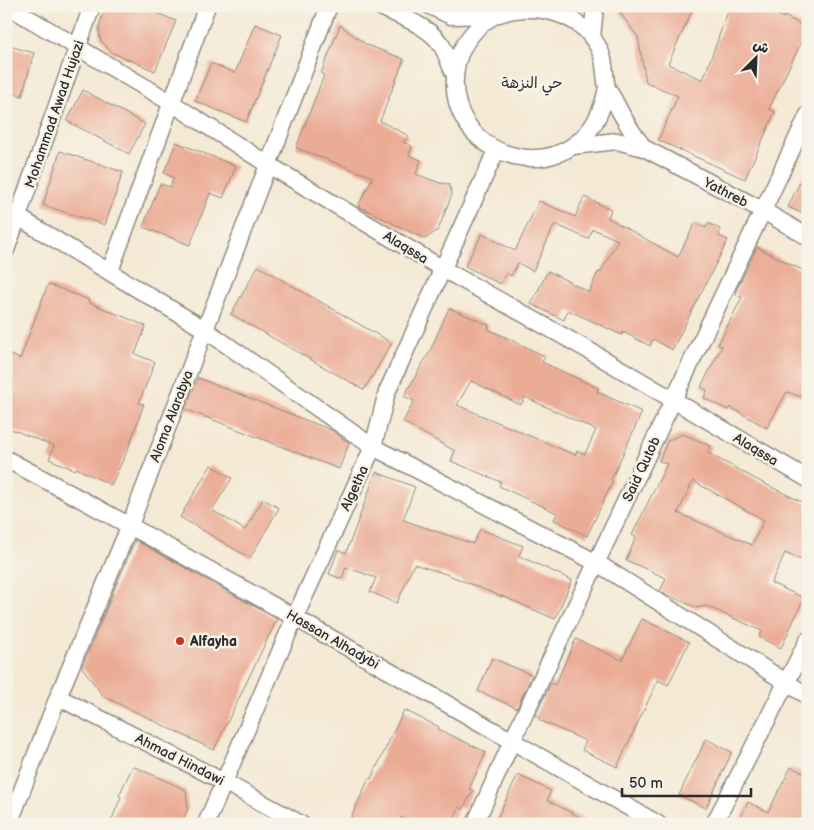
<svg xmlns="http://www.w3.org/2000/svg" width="814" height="830" font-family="'Balsamiq Sans','Playpen Sans Arabic',sans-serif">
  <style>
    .building { fill: #ebac95; fill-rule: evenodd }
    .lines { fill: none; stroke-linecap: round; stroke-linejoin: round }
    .street-casing { stroke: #908a80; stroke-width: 19 }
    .street { stroke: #fff; stroke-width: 16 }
    .poi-dot { fill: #c8321e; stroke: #f7f3e8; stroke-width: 2 }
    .labels { text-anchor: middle; stroke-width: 5; stroke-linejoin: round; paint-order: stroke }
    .street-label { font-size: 14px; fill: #2b2b2b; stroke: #f7f3e8 }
    .poi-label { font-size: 14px; font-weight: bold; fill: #2b2b2b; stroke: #f7f3e8; text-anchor: start }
    .neighbourhood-label { font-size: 15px; fill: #2b2b2b; stroke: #f7f3e8 }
  </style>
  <rect width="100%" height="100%" fill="#f7f3e8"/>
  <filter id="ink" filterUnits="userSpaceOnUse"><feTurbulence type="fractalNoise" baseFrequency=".02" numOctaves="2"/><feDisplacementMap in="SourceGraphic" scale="10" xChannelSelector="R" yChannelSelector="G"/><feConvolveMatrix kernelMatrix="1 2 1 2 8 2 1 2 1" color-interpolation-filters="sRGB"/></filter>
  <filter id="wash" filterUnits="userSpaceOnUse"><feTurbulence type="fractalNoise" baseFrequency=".0096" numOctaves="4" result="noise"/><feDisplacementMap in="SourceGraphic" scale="20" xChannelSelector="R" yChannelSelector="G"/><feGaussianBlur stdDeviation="1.12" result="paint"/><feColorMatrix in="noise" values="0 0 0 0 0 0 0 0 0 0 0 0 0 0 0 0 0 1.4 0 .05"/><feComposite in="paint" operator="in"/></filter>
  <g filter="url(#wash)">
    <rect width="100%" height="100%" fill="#f4e9d4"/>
    <g id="blocks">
      <g class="building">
        <path d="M110 6H141L176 21 155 71 111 52 100 39 99 28 102 16Z"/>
        <path d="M615 6H694L668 64 703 80 730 6H764L783 18 784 16 808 28 769 109 775 112 745 179 658 140 678 96 646 82 638 37Z"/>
        <path d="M255 24 282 35 246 122 195 101 211 63 235 73Z"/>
        <path d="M340 25 367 45 404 59 380 121 409 136 403 142 412 146 409 155 421 160 416 174 440 183 449 184 452 194 438 230 425 239 358 206 373 177 296 148 324 75 321 74Z"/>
        <path d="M6 45 34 53 22 96 6 91Z"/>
        <path d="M83 90 145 124 129 154 67 121Z"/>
        <path d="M176 142 236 166 223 198 210 193 190 245 143 227 160 184 170 187 174 178 164 173Z"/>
        <path d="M60 151 123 172 105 225 43 205Z"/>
        <path d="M808 165V216L788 207Z"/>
        <path d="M584 197 611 209 608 218 678 257 695 223 706 228 708 223 720 229 719 236 728 240 672 350 653 339 650 346 623 332 622 335 568 310 564 320 531 304 548 271 589 292 598 272 600 273 618 240 593 229 588 239 555 224 533 271 518 263 511 276 506 273 500 284 465 266 482 234 515 251 539 201 575 217Z"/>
        <path d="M757 247 808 273V379L801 397 787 392 767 428 730 407 728 410 704 398 707 390 701 387 722 346 718 345 742 297 736 295 737 289Z"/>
        <path d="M258 266 392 343 364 390 231 314Z"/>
        <path d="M48 284 89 300 88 302 146 326 135 354 155 362 139 403 144 404 128 449 111 485 76 468 75 470 49 459 54 446 6 427V353L20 359Z"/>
        <path d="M449 308 489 325 488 329 545 356 542 362 598 388 597 392 642 412 611 480 613 481 587 536 554 520 557 513 499 486 501 482 451 461 455 451 403 422 414 401 404 396 430 351ZM471 381 521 405 525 397 596 430 585 454 577 451 575 455 457 405Z"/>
        <path d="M198 378 331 430 349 443 339 469 185 409Z"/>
        <path d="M683 434 711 446 708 453 761 482 808 505V563L785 553 771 583 804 598 781 648 759 637 762 631 711 608 705 606 697 608 665 594 660 591 666 578 626 560 636 537 632 535 667 464 659 461 668 440ZM693 481 764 520 752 545 678 513Z"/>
        <path d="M211 465 232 478 212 510 245 530 263 499 279 508 250 558 180 517Z"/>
        <path d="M376 472 415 487 403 520 473 544 480 529 523 546 519 556 572 580 555 619 502 596V597L446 574 414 564 397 603 370 592 376 578 346 567 342 579 329 574 338 550 346 553Z"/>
        <path d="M135 540 277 619 214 750 103 696 82 667Z"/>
        <path d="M642 619 689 642 668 685 658 680 617 767 582 750 586 741 539 720 540 718 535 716 551 683 555 685 576 639 622 660Z"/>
        <path d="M492 658 532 675 517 708 478 691Z"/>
        <path d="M404 710 439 727 438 729 486 752 469 789 473 791 463 809 459 807 452 824H416L401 817 398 824H348L369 778 371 779Z"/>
        <path d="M706 739 732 752 706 808 679 795Z"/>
        <path d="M133 766 186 790 188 808 181 824H110L121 797 119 795Z"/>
        <path d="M791 767 808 775V824H738L748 802 768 812Z"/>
        <path d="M518 775 551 791 547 800 593 824H494Z"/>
      </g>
    </g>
  </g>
  <g filter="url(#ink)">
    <use href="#blocks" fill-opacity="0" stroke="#908a80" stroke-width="1"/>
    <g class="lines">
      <g class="street-casing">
        <g id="street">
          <path d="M8 6 170 102 267 164 443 269 588 350 808 479"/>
          <path d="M379 6C400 17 429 25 442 46 447 55 450 66 455 75"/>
          <path d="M430 6 451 16 495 15"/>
          <path d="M592 38 595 6"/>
          <path d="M607 87C587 203 435 164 457 63 462 43 477 24 496 15 534 0 585 13 601 53 606 65 604 76 607 87 608 91 612 96 614 100 623 118 632 133 644 148"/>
          <path d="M573 146 617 141 644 148 762 210 808 237"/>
          <path d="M18 217 204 329 373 447 597 563 808 696"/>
          <path d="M6 250 92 6"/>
          <path d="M110 271 207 6"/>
          <path d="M6 459C226 576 441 701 658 824"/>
          <path d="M58 697 224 782 301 824"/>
          <path d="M9 824 58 697 130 525 329 6"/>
          <path d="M206 824 295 617 373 447 387 392 496 151"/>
          <path d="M475 824 512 741 808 115"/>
          <path d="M714 824 808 640"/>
        </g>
      </g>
      <use href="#street" class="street"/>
    </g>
  </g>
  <circle class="poi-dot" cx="180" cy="641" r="5"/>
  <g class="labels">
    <g class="street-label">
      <text transform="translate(54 114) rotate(-71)" y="5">Mohammad Awad Hujazi</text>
      <text transform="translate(726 192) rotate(27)" y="5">Yathreb</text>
      <text transform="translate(406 247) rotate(31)" y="5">Alaqssa</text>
      <text transform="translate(171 416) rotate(-69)" y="5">Aloma Alarabya</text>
      <text transform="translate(756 449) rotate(31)" y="5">Alaqssa</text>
      <text transform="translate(641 469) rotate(-65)" y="5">Said Qutob</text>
      <text transform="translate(354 488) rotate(-65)" y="5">Algetha</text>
      <text transform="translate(333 639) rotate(30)" y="5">Hassan Alhadybi</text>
      <text transform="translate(180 759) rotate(27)" y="5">Ahmad Hindawi</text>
    </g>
    <g class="poi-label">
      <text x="190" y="646">Alfayha</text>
    </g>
    <g class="neighbourhood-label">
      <text x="532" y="88">حي النزهة</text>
    </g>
  </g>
  <rect width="814" height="830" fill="none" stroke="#f7f3e8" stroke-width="25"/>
  <g transform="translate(756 58) rotate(24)" stroke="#f7f3e8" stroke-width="4" paint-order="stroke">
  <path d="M0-4L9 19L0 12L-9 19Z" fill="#2b2b2b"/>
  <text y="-8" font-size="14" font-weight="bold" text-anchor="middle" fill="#2b2b2b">ش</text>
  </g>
  <path d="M622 788v8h129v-8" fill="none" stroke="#2b2b2b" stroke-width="2.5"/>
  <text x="629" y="788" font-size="15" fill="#2b2b2b" stroke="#f7f3e8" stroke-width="4" paint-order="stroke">50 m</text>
</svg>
